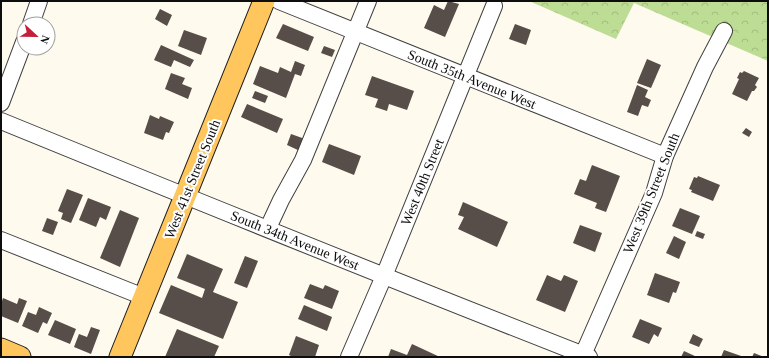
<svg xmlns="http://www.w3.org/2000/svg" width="769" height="358" font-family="Georgia,serif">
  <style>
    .forest { fill: url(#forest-crowns) }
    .building { fill: #574d49 }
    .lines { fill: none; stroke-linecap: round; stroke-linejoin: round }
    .minor-casing { stroke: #404040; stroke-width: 18 }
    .major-casing { stroke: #1e1e1e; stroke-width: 23 }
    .minor { stroke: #fff; stroke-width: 16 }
    .major { stroke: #ffc65e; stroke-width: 21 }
    .labels { text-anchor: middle; stroke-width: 4; stroke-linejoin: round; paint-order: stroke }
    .street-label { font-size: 14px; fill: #0d0d0d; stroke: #fff }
  </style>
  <defs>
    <pattern id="forest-crowns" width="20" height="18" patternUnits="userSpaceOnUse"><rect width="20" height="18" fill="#bddd94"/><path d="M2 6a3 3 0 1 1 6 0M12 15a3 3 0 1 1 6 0" fill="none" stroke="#a1bc7e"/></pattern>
  </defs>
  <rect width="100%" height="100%" fill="#fffaee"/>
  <path class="forest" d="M529 1H768V61L634 3 616 39Z"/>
  <g class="building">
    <path d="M448 1 459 4 445 37 424 28 434 5 444 10Z"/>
    <path d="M160 9 172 15 167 26 155 19Z"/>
    <path d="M283 24 314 37 308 51 276 38Z"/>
    <path d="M515 24 531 30 526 45 509 39Z"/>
    <path d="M184 30 207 38 201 55 178 46Z"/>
    <path d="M161 45 194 60 190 67 174 60 171 67 154 60Z"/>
    <path d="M324 46 335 50 332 57 321 53Z"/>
    <path d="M647 59 661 65 651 88 637 83Z"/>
    <path d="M295 61 305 65 301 76 295 74 286 98 253 84 260 66 278 73 280 67 291 72Z"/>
    <path d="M744 71 759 78 755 85 757 87 754 91H752L747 101 732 94 739 79 737 78 740 72 742 73Z"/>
    <path d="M171 73 185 78 182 84 192 88 188 99 165 89Z"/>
    <path d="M372 76 414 91 407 110 389 104 387 111 375 107 378 99 365 95Z"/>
    <path d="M637 85 648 90 645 97 651 100 648 107 642 105 638 116 627 112Z"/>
    <path d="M255 91 268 96 265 103 252 98Z"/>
    <path d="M247 104 283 119 277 133 241 117Z"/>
    <path d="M150 115 159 119 160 116 174 122 169 133 166 132 163 140 144 133Z"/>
    <path d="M746 128 752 132 749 137 742 133Z"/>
    <path d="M291 134 305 139 300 151 287 145Z"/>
    <path d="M329 144 361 156 354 175 322 162Z"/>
    <path d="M592 165 620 176 606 212 595 208 597 203 574 194 580 179 586 181Z"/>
    <path d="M698 176 720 185 713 201 691 192 692 190 689 189 694 177 697 178Z"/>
    <path d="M67 189 83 195 71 223 61 219 63 213 58 211Z"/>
    <path d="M88 198 111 207 106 220 100 217 96 227 79 220Z"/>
    <path d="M463 202 508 222 497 247 458 229 464 217 458 215Z"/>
    <path d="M680 208 700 216 692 234 672 226Z"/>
    <path d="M120 210 139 218 120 267 100 258Z"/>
    <path d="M47 218 58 222 53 235 42 231Z"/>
    <path d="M580 225 602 233 595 252 573 243Z"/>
    <path d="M697 231 705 234 703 239 695 236Z"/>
    <path d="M674 236 686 242 679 259 666 253Z"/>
    <path d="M187 254 223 269 213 292 238 302 223 339 159 313 171 285 202 298 205 289 177 278Z"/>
    <path d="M245 256 258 261 247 288 234 283Z"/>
    <path d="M655 273 680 282 676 293 673 292 669 303 647 295Z"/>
    <path d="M547 275 561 281 564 275 578 281 565 312 536 300Z"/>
    <path d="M310 284 323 289 325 285 339 291 332 309 304 298Z"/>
    <path d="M3 298 17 304 19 298 27 301 18 323 1 316V304Z"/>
    <path d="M304 305 332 317 327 331 298 319Z"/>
    <path d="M39 307 52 313 47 324 43 322 38 333 22 326 28 312 36 315Z"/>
    <path d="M640 319 662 328 658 337 654 334 649 344 632 337Z"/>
    <path d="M55 320 76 329 70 344 48 335Z"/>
    <path d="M91 327 100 330 91 354 74 347 79 334 87 337Z"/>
    <path d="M177 329 219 346 214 357H165Z"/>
    <path d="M693 334 703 339 699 347 689 343Z"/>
    <path d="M296 336 319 345 315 357H293L289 355Z"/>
    <path d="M412 344 440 357H388L391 349 407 355Z"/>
    <path d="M724 350 744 357H721Z"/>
    <path d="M684 351 697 357H681Z"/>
    <path d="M754 353 764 357H752Z"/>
  </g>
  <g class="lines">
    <g class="minor-casing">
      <g id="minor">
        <path d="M279 1 665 156"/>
        <path d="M31 24 39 1"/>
        <path d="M1 103 24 42"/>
        <path d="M1 121C197 201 392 280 589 357"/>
        <path d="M268 228 281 200 303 160 368 1"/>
        <path d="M1 240 144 297"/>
        <path d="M349 357 384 276 494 6"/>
        <path d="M582 357 654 193 665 156 705 67 724 31"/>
      </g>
    </g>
    <g class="major-casing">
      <g id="major">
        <path d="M1 349 20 357"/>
        <path d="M120 357 264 1"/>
      </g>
    </g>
    <use href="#minor" class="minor"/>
    <use href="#major" class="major"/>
  </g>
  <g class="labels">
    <g class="street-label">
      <text transform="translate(472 79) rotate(22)" y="5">South 35th Avenue West</text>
      <text transform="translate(192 179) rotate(-68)" y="5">West 41st Street South</text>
      <text transform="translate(422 182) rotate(-68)" y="5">West 40th Street</text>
      <text transform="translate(651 193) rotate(-68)" y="5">West 39th Street South</text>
      <text transform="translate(295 240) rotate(22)" y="5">South 34th Avenue West</text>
    </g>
  </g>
  <rect width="769" height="358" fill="none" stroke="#0d0d0d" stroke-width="4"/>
  <g transform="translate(36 36) rotate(112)"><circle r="19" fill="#ffffff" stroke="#9e9e9e"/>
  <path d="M0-3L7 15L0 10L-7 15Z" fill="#c51e38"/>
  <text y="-6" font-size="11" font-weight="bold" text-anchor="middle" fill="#0d0d0d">N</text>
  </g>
</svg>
